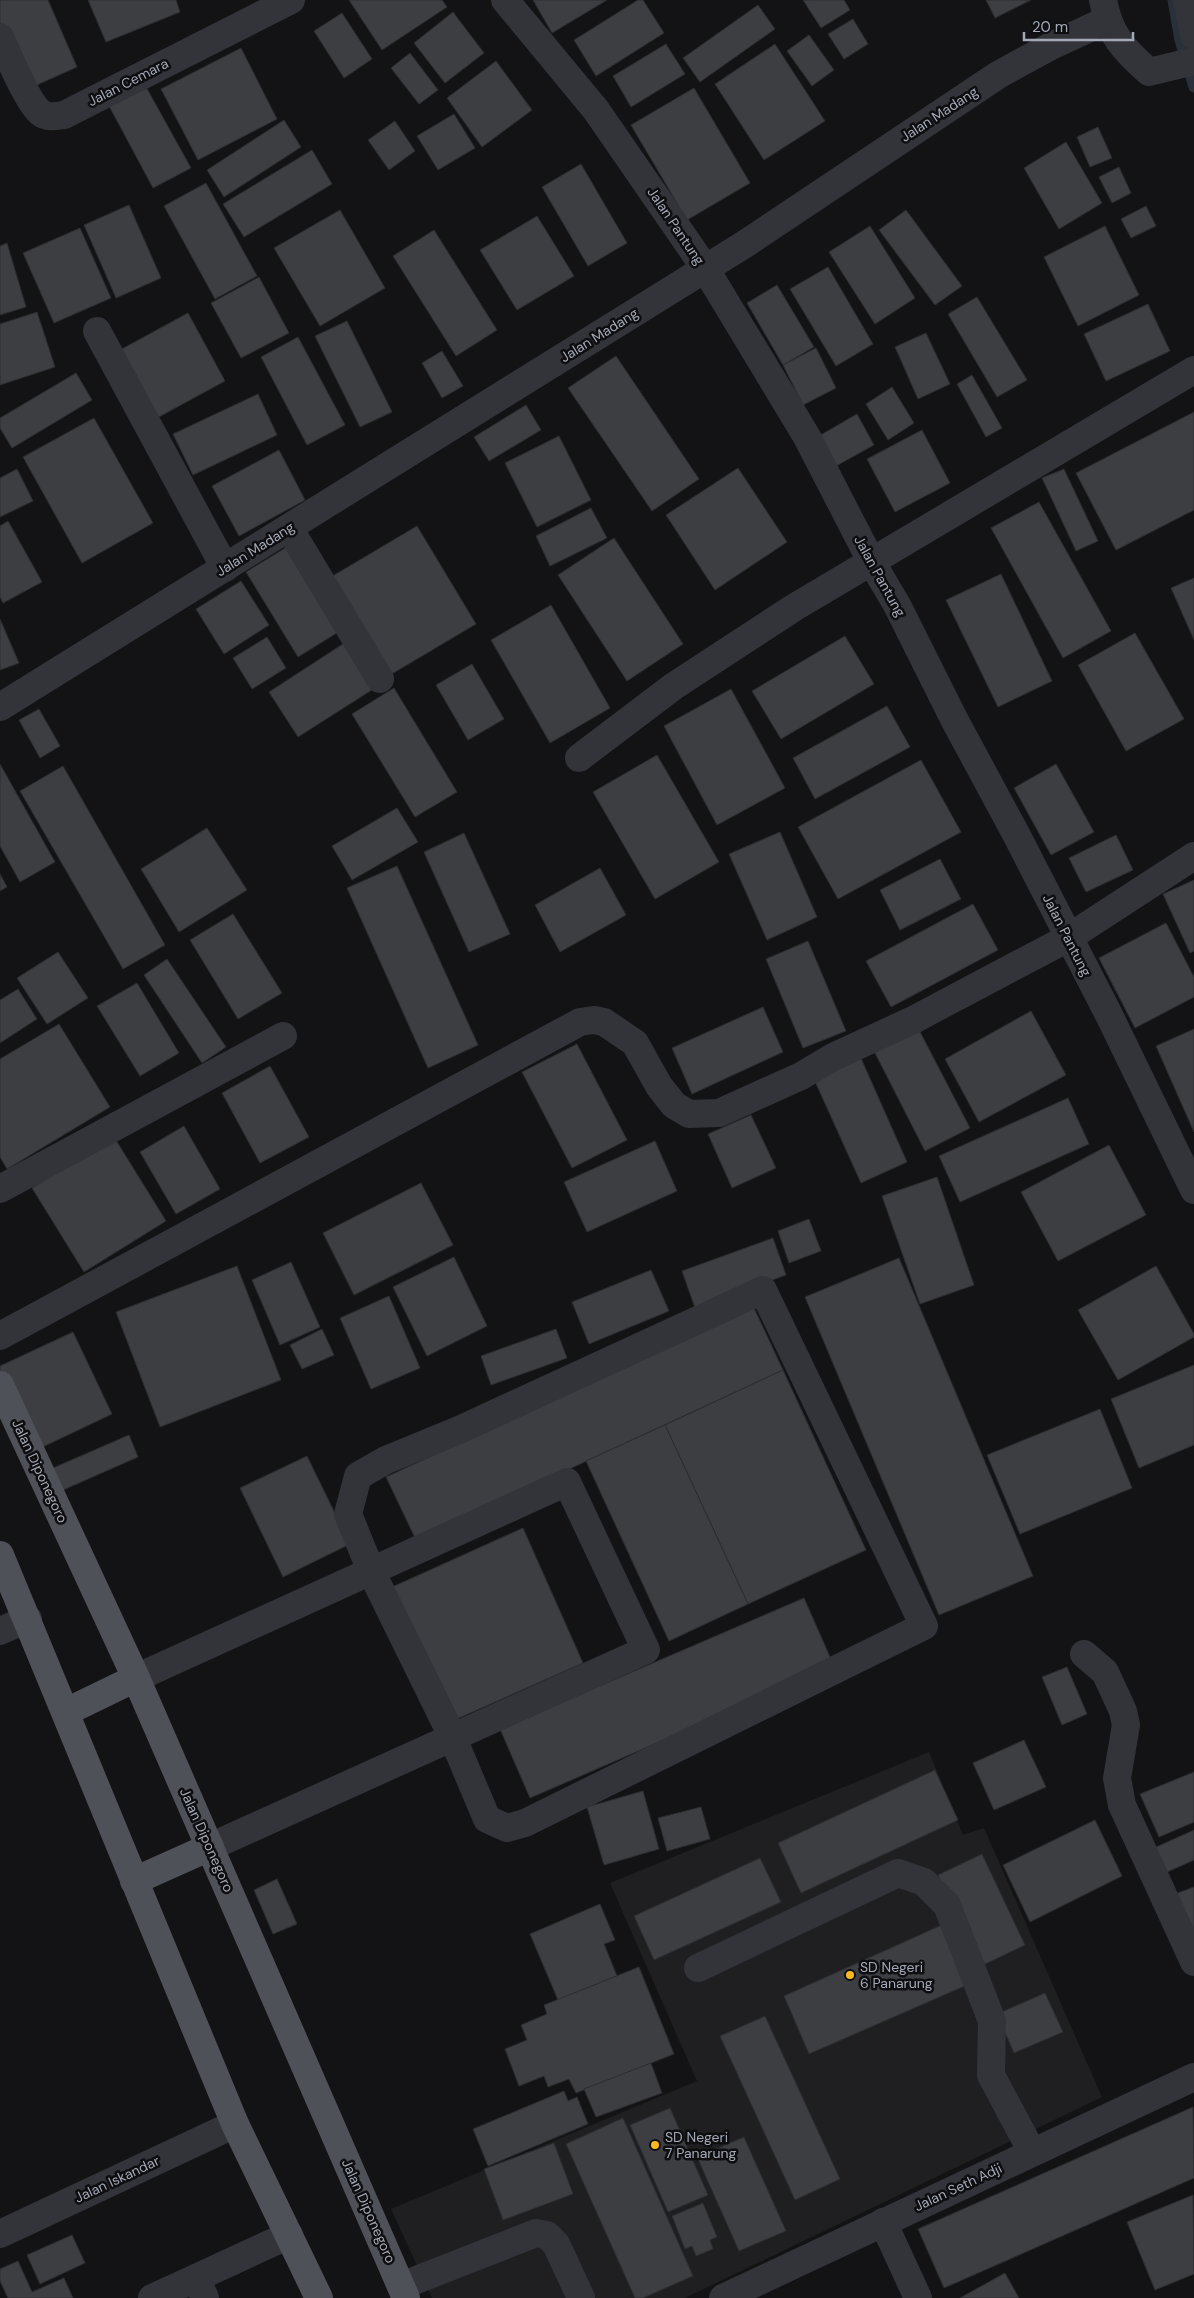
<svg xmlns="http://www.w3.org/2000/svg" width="1194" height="2298" font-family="'DM Sans',sans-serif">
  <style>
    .built { fill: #1f1f22 }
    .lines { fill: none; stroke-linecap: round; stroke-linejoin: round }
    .stream { stroke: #283139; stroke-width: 11 }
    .building { fill: #3c3e42; stroke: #2d2d31 }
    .minor { stroke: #33343a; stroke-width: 28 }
    .major { stroke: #4f5159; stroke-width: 28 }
    .poi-dot { fill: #ffb820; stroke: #0e0e10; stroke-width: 2 }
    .labels { text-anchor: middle; stroke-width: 5; stroke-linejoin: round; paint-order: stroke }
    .street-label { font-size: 14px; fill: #a3a9b6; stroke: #0e0e10 }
    .poi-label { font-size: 14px; fill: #a3a9b6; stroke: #0e0e10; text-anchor: start }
  </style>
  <rect width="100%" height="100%" fill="#131315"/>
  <path class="built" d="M929 1752 963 1835 984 1828 1102 2097 685 2298H432L391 2209 697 2081 610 1883Z"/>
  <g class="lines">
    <path class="stream" d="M1173 0 1180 40 1194 87"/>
  </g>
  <g class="building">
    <path d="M0 0H48L77 67 28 89 0 26Z"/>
    <path d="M88 0H176L180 12 106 42Z"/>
    <path d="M349 0H442L447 7 382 50Z"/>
    <path d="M533 0H607L552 33Z"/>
    <path d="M638 0H643L664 33 596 76 574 40Z"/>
    <path d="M803 0H844L850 10 821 28Z"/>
    <path d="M986 0H1031L995 18Z"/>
    <path d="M758 5 775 29 700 82 683 58Z"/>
    <path d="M453 12 484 53 445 83 414 43Z"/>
    <path d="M342 13 372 59 344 78 314 31Z"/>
    <path d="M853 19 868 44 844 59 828 34Z"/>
    <path d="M809 35 834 70 812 86 787 51Z"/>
    <path d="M666 44 685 74 631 107 613 76Z"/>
    <path d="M775 44 825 121 764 160 715 84Z"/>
    <path d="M241 48 277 119 198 160 161 89Z"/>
    <path d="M410 53 438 90 419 104 391 68Z"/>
    <path d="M496 61 532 110 482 147 447 98Z"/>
    <path d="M145 85 191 168 153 188 108 104Z"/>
    <path d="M694 88 750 183 687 220 631 125Z"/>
    <path d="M454 114 475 148 438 170 417 136Z"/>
    <path d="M284 120 301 147 224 197 207 170Z"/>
    <path d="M395 121 415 151 389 170 368 140Z"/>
    <path d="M1098 127 1112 158 1090 167 1077 137Z"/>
    <path d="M1066 142 1102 203 1059 229 1024 168Z"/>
    <path d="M312 150 332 184 244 237 223 204Z"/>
    <path d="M581 164 627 243 588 266 542 187Z"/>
    <path d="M1119 167 1131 193 1112 203 1099 177Z"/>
    <path d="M206 183 257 276 215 299 164 206Z"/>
    <path d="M129 205 161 278 116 298 84 225Z"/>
    <path d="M1146 206 1156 226 1131 238 1121 219Z"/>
    <path d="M340 210 385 288 320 326 274 248Z"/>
    <path d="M906 210 962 286 935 305 879 230Z"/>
    <path d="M537 216 574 276 517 310 480 250Z"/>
    <path d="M870 226 915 298 875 324 829 252Z"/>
    <path d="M1105 226 1139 295 1078 326 1044 257Z"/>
    <path d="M80 228 111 298 54 323 23 253Z"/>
    <path d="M434 230 497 330 456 356 393 256Z"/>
    <path d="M7 243 26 307 0 315V246Z"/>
    <path d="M828 267 873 344 836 366 790 289Z"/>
    <path d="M259 277 289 333 241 358 211 303Z"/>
    <path d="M777 285 814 347 783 365 747 303Z"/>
    <path d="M977 297 1027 380 997 397 948 314Z"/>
    <path d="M1148 304 1170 351 1106 381 1084 334Z"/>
    <path d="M37 312 55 367 0 385V324Z"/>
    <path d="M188 313 225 381 157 418 120 350Z"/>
    <path d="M347 321 392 412 360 427 315 336Z"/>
    <path d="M926 333 950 384 918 399 895 347Z"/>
    <path d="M298 337 345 425 307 445 261 357Z"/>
    <path d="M816 348 836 388 803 405 783 365Z"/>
    <path d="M442 351 463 386 442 398 422 363Z"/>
    <path d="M616 356 699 479 652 511 568 388Z"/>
    <path d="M76 373 92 400 12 448 0 428V418Z"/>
    <path d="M972 375 1002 428 986 437 957 384Z"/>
    <path d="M892 387 914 423 888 440 866 404Z"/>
    <path d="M258 394 277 435 193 475 173 434Z"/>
    <path d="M526 405 541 430 489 461 474 437Z"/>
    <path d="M1194 412V510L1116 550 1076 473Z"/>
    <path d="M857 414 874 445 836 466 819 436Z"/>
    <path d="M94 418 153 523 82 563 23 457Z"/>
    <path d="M922 430 950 483 895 512 867 459Z"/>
    <path d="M559 436 591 500 537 527 505 463Z"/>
    <path d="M279 450 305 500 239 536 212 486Z"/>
    <path d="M738 468 787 542 715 590 666 515Z"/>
    <path d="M17 469 33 501 0 517V478Z"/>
    <path d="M1064 469 1098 541 1076 551 1042 478Z"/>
    <path d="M1039 502 1111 631 1063 658 991 528Z"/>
    <path d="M591 508 607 538 550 566 536 536Z"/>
    <path d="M8 521 42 582 3 603 0 597V526Z"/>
    <path d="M417 526 476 624 390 675 331 577Z"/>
    <path d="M614 538 683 644 627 681 558 575Z"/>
    <path d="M287 547 340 631 298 657 246 572Z"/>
    <path d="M1001 574 1052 681 998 707 946 600Z"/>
    <path d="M1194 578V640L1171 588Z"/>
    <path d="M241 581 269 625 224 654 196 609Z"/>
    <path d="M551 605 610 708 550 743 491 640Z"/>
    <path d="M0 619 19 663 0 670Z"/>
    <path d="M1135 633 1184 719 1126 751 1078 665Z"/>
    <path d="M845 636 874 684 781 739 752 691Z"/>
    <path d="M267 637 286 668 252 689 233 658Z"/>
    <path d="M349 640 378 686 298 737 269 692Z"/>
    <path d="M472 664 504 719 468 740 436 685Z"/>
    <path d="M394 688 457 792 415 817 352 714Z"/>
    <path d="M731 689 785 788 717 825 664 726Z"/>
    <path d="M887 706 910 747 815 799 793 758Z"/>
    <path d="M39 709 60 746 40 758 19 720Z"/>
    <path d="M657 755 719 862 655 899 593 792Z"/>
    <path d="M921 760 961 832 838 899 798 827Z"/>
    <path d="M0 764 55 862 20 882 0 846Z"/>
    <path d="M1056 764 1094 832 1051 855 1014 788Z"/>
    <path d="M63 766 165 945 123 969 20 791Z"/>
    <path d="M397 808 418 842 352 880 332 846Z"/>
    <path d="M207 828 247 890 179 932 141 869Z"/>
    <path d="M780 832 817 917 767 940 729 854Z"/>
    <path d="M464 833 510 934 469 952 424 852Z"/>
    <path d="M1116 835 1133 870 1086 892 1069 858Z"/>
    <path d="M940 859 961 899 900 930 880 890Z"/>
    <path d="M397 866 478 1045 428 1068 347 888Z"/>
    <path d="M600 868 626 915 560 952 535 905Z"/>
    <path d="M0 874 7 887 0 891Z"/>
    <path d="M1194 880V951L1190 953 1163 894Z"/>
    <path d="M973 904 998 950 891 1007 866 961Z"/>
    <path d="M233 914 282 993 238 1019 190 940Z"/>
    <path d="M1166 923 1194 977V997L1135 1028 1099 958Z"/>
    <path d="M808 941 846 1031 803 1048 766 959Z"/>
    <path d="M58 952 88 998 47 1024 17 978Z"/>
    <path d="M167 959 226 1047 202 1063 144 975Z"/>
    <path d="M137 983 179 1053 140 1076 97 1006Z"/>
    <path d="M18 989 37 1019 0 1043V1000Z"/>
    <path d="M763 1007 783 1052 692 1094 672 1048Z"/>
    <path d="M1031 1011 1066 1075 979 1122 945 1059Z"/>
    <path d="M59 1024 110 1107 7 1169 0 1157V1059Z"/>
    <path d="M918 1028 970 1128 925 1151 874 1051Z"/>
    <path d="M1194 1029V1132L1156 1046Z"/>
    <path d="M577 1044 627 1140 572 1168 522 1072Z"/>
    <path d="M860 1056 907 1162 861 1183 813 1077Z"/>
    <path d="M270 1066 309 1137 260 1163 222 1093Z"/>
    <path d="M1068 1098 1089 1144 960 1202 939 1156Z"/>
    <path d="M751 1115 776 1168 732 1188 708 1134Z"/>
    <path d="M184 1126 220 1189 176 1214 140 1152Z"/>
    <path d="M114 1137 166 1221 84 1272 32 1188Z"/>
    <path d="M655 1141 677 1191 587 1232 564 1182Z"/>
    <path d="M1109 1145 1146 1215 1058 1261 1021 1192Z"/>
    <path d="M937 1177 974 1285 920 1304 882 1196Z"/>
    <path d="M421 1183 453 1245 354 1295 323 1233Z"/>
    <path d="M809 1219 821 1251 789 1263 778 1231Z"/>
    <path d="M773 1238 786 1275 695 1308 682 1271Z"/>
    <path d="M454 1257 487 1326 427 1356 393 1287Z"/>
    <path d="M899 1258 1033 1576 939 1615 805 1297Z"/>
    <path d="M291 1262 320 1327 280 1345 252 1280Z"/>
    <path d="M237 1266 281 1380 160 1427 116 1312Z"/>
    <path d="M1156 1266 1194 1334V1337L1118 1380 1078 1310Z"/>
    <path d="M651 1270 669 1311 589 1344 572 1302Z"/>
    <path d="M389 1296 420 1368 371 1389 340 1318Z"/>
    <path d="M754 1308 783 1370 416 1540 386 1477Z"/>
    <path d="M322 1329 334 1355 302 1369 290 1345Z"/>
    <path d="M556 1329 567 1358 491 1385 481 1356Z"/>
    <path d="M73 1332 112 1414 30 1453 0 1390V1366Z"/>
    <path d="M1194 1365V1445L1139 1468 1111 1399Z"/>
    <path d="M783 1370 866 1550 748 1604 665 1425Z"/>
    <path d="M1100 1409 1132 1488 1020 1534 987 1455Z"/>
    <path d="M665 1425 748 1604 669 1641 586 1461Z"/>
    <path d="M129 1435 138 1457 63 1490 53 1468Z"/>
    <path d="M307 1456 350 1544 283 1577 240 1488Z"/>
    <path d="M523 1528 583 1663 450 1722 390 1588Z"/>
    <path d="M804 1598 834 1666 530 1798 500 1729Z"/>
    <path d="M1067 1667 1087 1714 1062 1725 1042 1677Z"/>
    <path d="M1024 1740 1046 1787 994 1810 973 1763Z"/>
    <path d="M935 1770 958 1820 801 1893 778 1843Z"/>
    <path d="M1194 1772V1822L1159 1837 1140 1794Z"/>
    <path d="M643 1791 659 1849 604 1865 587 1807Z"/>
    <path d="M701 1807 710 1839 667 1851 658 1818Z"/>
    <path d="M1095 1820 1122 1876 1030 1922 1003 1865Z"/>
    <path d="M1194 1830V1860L1165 1873 1154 1848Z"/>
    <path d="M982 1854 1025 1945 981 1966 938 1875Z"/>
    <path d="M760 1858 781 1902 654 1960 634 1916Z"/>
    <path d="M277 1879 297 1924 273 1934 254 1890Z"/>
    <path d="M1194 1887V1941L1175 1894Z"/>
    <path d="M600 1904 615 1940 604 1944 617 1976 558 2000 530 1934Z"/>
    <path d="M944 1924 967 1985 809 2054 784 1996Z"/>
    <path d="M639 1967 674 2054 576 2093 569 2079 548 2087 544 2076 519 2086 505 2049 527 2040 521 2025 547 2014 544 2005Z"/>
    <path d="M1045 1993 1063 2032 1014 2053 997 2014Z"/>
    <path d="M765 2016 840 2179 795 2200 720 2036Z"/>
    <path d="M651 2063 662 2093 596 2117 584 2089Z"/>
    <path d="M564 2091 568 2101 577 2097 588 2124 488 2166 473 2129Z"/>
    <path d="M1193 2107 1194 2178 944 2288 918 2229Z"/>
    <path d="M670 2108 708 2195 668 2212 630 2125Z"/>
    <path d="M623 2118 693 2276 643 2298H635L566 2144Z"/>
    <path d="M744 2137 786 2231 739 2251 697 2157Z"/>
    <path d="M554 2143 573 2194 503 2220 484 2169Z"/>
    <path d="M1193 2195 1194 2274 1155 2290 1127 2222Z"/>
    <path d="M703 2203 717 2237 710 2240 713 2249 696 2256 692 2246 685 2249 672 2216Z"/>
    <path d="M72 2235 85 2263 40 2284 27 2255Z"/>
    <path d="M18 2261 32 2292 64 2278 73 2298H8L0 2281V2269Z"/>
    <path d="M1005 2273 1019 2298H960Z"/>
  </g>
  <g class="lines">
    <g class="minor">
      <path d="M505 0 596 110 705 268 807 437 871 561 897 605 954 719 1016 834 1109 1015 1194 1190"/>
      <path d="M1103 0C1109 34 1124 50 1149 72L1194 61"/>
      <path d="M1187 0 1194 35"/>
      <path d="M0 37C7 53 29 105 41 113 48 118 56 116 64 115L291 0"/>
      <path d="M97 331 225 568"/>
      <path d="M289 528 380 679"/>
      <path d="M0 707 745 244 998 75 1051 46 1107 20"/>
      <path d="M579 758 674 686 795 607 1194 370"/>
      <path d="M0 1189 283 1036"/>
      <path d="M763 1290 924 1626 525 1823 507 1828 487 1819 452 1736 371 1571 348 1514 358 1476 386 1460 459 1430Z"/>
      <path d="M0 1336 580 1022 594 1020 604 1022 635 1043 659 1086 674 1105 689 1114 719 1113 801 1076 833 1057 913 1020 1068 938 1194 856"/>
      <path d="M0 1631 28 1619"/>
      <path d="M1084 1654 1105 1672 1123 1711 1126 1725 1117 1778 1122 1805 1194 1962"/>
      <path d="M136 1678 567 1482 646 1650 210 1847"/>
      <path d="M698 1968 898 1873 924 1882 947 1905 992 2021 991 2075 1032 2152"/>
      <path d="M883 2222 918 2298"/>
      <path d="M0 2234 235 2124"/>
      <path d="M401 2286 536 2233 547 2235 556 2244 581 2298"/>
      <path d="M152 2298 196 2278"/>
      <path d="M205 2298 196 2278 289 2235"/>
      <path d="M723 2298 1194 2077"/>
    </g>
    <g class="major">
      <path d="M0 1385 136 1678 406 2298"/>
      <path d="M0 1555 235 2124 319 2298"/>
      <path d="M66 1712 136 1678"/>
      <path d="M134 1881 210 1847"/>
    </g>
  </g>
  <g class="poi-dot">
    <circle cx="850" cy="1975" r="5"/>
    <circle cx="655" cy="2145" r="5"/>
  </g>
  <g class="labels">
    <g class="street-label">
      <text transform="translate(128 82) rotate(-27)" y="5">Jalan Cemara</text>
      <text transform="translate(939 114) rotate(-33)" y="5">Jalan Madang</text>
      <text transform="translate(676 226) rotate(56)" y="5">Jalan Pantung</text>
      <text transform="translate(599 335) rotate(-32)" y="5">Jalan Madang</text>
      <text transform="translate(255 549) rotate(-32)" y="5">Jalan Madang</text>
      <text transform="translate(880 576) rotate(61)" y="5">Jalan Pantung</text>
      <text transform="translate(1067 935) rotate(63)" y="5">Jalan Pantung</text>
      <text transform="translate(40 1471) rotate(65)" y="5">Jalan Diponegoro</text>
      <text transform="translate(207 1840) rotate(66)" y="5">Jalan Diponegoro</text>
      <text transform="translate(117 2179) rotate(-25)" y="5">Jalan Iskandar</text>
      <text transform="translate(958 2187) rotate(-25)" y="5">Jalan Seth Adji</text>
      <text transform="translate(369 2211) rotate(66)" y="5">Jalan Diponegoro</text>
    </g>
    <g class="poi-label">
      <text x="860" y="1972">SD Negeri<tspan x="860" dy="16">6 Panarung</tspan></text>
      <text x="665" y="2142">SD Negeri<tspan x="665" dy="16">7 Panarung</tspan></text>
    </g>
  </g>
  <path d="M1024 32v8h109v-8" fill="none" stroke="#a3a9b6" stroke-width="2.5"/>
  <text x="1032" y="32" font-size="15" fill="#a3a9b6" stroke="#0e0e10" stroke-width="4" paint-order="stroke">20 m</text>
</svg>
